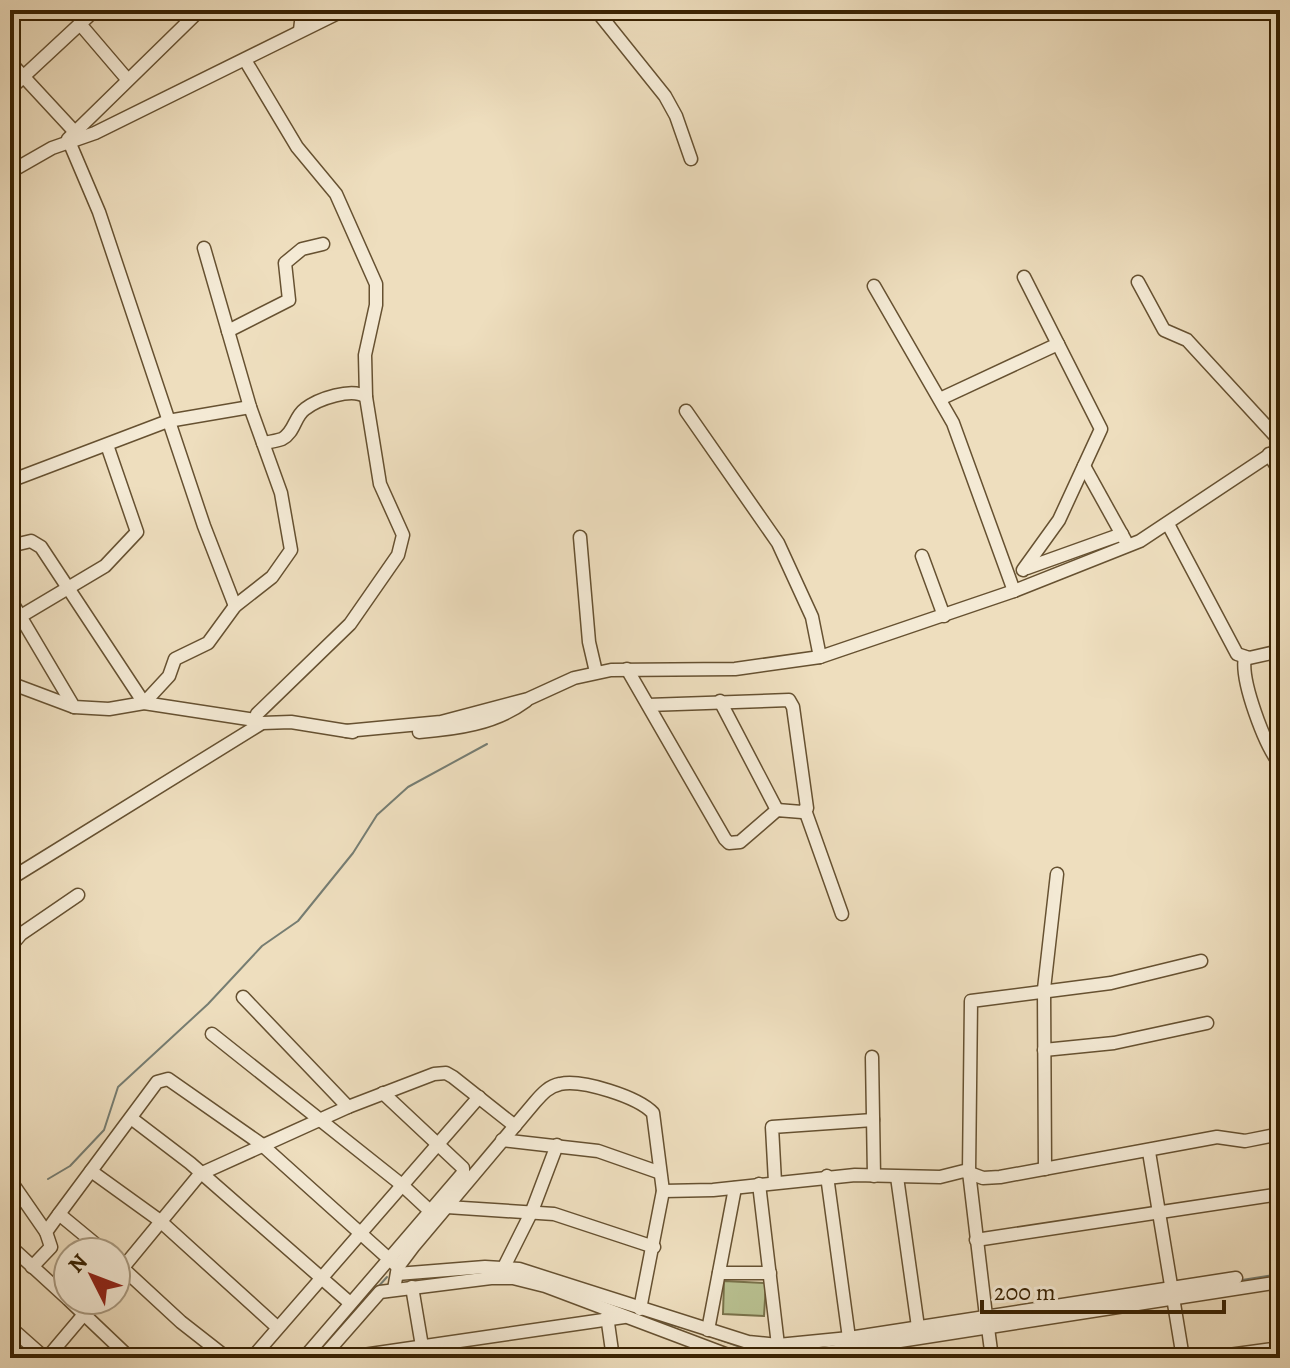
<svg xmlns="http://www.w3.org/2000/svg" width="1290" height="1368" font-family="Alegreya,serif">
  <style>
    .green { fill: #b9c191; stroke: #79724a; stroke-width: 2 }
    .lines { fill: none; stroke-linecap: round; stroke-linejoin: round }
    .stream { stroke: #767d72; stroke-width: 2 }
    .minor-casing { stroke: #665131; stroke-width: 15 }
    .minor { stroke: #f4ead5; stroke-width: 12 }
  </style>
  <rect width="100%" height="100%" fill="#eedebe"/>
  <filter id="stains"><feTurbulence type="fractalNoise" baseFrequency=".0025" numOctaves="4"/><feColorMatrix values="0 0 0 0 .2 0 0 0 0 .09 0 0 0 0 .02 0 0 0 .5 -.17"/></filter>
  <radialGradient id="worn" r=".72"><stop offset=".6" stop-color="#630" stop-opacity="0"/><stop offset="1" stop-color="#630" stop-opacity=".3"/></radialGradient>
  <path class="green" d="M724 1281 766 1283 764 1316 723 1314Z"/>
  <g class="lines">
    <g class="stream">
      <path d="M48 1179 70 1166 104 1130 118 1087 208 1004 262 946 298 921 353 853 377 815 408 787 487 744"/>
      <path d="M1242 1280 1280 1274"/>
      <path d="M657 1322 682 1327"/>
      <path d="M707 1335 743 1348 779 1351"/>
      <path d="M329 1341 387 1277"/>
      <path d="M810 1349 820 1347"/>
    </g>
    <g class="minor-casing">
      <g id="minor">
        <path d="M200 10 68 139 99 212 204 526 235 606"/>
        <path d="M596 10 665 96 676 116 691 159"/>
        <path d="M80 24 127 79"/>
        <path d="M300 30 301 22 314 10"/>
        <path d="M245 60 297 147 336 194 376 284V305L365 355 366 397 380 484 403 535 398 555 350 624 257 714 255 720 262 723"/>
        <path d="M10 62 73 130"/>
        <path d="M10 89 95 10"/>
        <path d="M10 172 52 148 95 133 344 10"/>
        <path d="M1138 282 1164 330 1187 340 1280 441"/>
        <path d="M874 286 953 423 1014 591"/>
        <path d="M228 331 289 300 285 263 302 249 323 244"/>
        <path d="M940 399 1058 344"/>
        <path d="M686 411 778 543 812 617 820 657"/>
        <path d="M263 443C269 442 276 441 282 439 295 432 294 417 305 409 318 399 352 387 366 397"/>
        <path d="M1269 454 1280 472"/>
        <path d="M1084 466 1125 540"/>
        <path d="M10 481 168 421 250 407"/>
        <path d="M1168 524 1237 654 1249 658 1280 651"/>
        <path d="M580 537 589 642 596 672"/>
        <path d="M10 546 31 541 41 547 144 703 169 676 175 659 208 643 235 606 272 577 291 550 281 493 250 407 204 248"/>
        <path d="M922 556 944 616"/>
        <path d="M1027 568 1122 534"/>
        <path d="M1023 570 1059 520 1101 429 1024 277"/>
        <path d="M10 599 74 707 109 709 144 703 255 720"/>
        <path d="M21 616 105 566 137 532 107 445"/>
        <path d="M1245 657C1240 680 1265 746 1280 764"/>
        <path d="M627 669 725 839 729 843 740 842 777 810 802 812 807 808 793 707 789 700 648 705"/>
        <path d="M10 683 74 707"/>
        <path d="M720 701 777 810"/>
        <path d="M346 731 441 722 528 699 574 678 611 670 735 669 820 657 1014 591 1140 541 1280 448"/>
        <path d="M419 732C456 729 495 724 526 701"/>
        <path d="M805 810 842 914"/>
        <path d="M10 879 262 723 291 722 353 732"/>
        <path d="M10 947 21 934 78 895"/>
        <path d="M243 997 348 1107"/>
        <path d="M212 1034 402 1185 430 1211"/>
        <path d="M1044 1050 1114 1043 1207 1023"/>
        <path d="M872 1057 874 1176"/>
        <path d="M131 1118 190 1163 350 1303"/>
        <path d="M502 1140 598 1151 658 1172"/>
        <path d="M1149 1152 1183 1358"/>
        <path d="M1045 1169 1044 989 1057 874"/>
        <path d="M91 1171 159 1220 277 1327"/>
        <path d="M827 1176 849 1338"/>
        <path d="M897 1177 918 1327"/>
        <path d="M10 1180 46 1232"/>
        <path d="M775 1182 772 1127 873 1120"/>
        <path d="M759 1184 778 1345"/>
        <path d="M663 1191 713 1190 855 1175 940 1177 964 1171 983 1178 1000 1177 1217 1137 1245 1141 1280 1134"/>
        <path d="M447 1207 554 1214 654 1247"/>
        <path d="M59 1214 105 1252"/>
        <path d="M976 1240 1280 1194"/>
        <path d="M10 1246 68 1299"/>
        <path d="M116 1262 181 1322 227 1358"/>
        <path d="M32 1267 51 1247 46 1232 59 1214 157 1082 168 1079 261 1144 398 1267"/>
        <path d="M504 1267 532 1211 557 1145"/>
        <path d="M719 1273H770"/>
        <path d="M397 1274 485 1267 519 1269 748 1342 778 1345 849 1338 1236 1278"/>
        <path d="M116 1276 200 1174 348 1107 434 1074 446 1073 453 1077 515 1126"/>
        <path d="M412 1287 424 1358"/>
        <path d="M394 1289 398 1267 413 1247 535 1102C542 1094 549 1086 560 1084 582 1079 638 1097 653 1113L663 1191 640 1309"/>
        <path d="M69 1300 130 1358"/>
        <path d="M607 1316 613 1358"/>
        <path d="M986 1316 969 1172 971 1001 1111 983 1201 961"/>
        <path d="M10 1327 45 1358"/>
        <path d="M988 1328 992 1358"/>
        <path d="M708 1330 735 1188"/>
        <path d="M47 1358 96 1300"/>
        <path d="M252 1358 479 1097"/>
        <path d="M304 1358 463 1173V1168L383 1093"/>
        <path d="M322 1358 380 1292 491 1278H513L545 1286 736 1358"/>
        <path d="M343 1358 624 1317"/>
        <path d="M791 1358 1280 1282"/>
        <path d="M1207 1358 1280 1348"/>
      </g>
    </g>
    <use href="#minor" class="minor"/>
  </g>
  <rect width="1290" height="1368" fill="none" stroke="#eedebe" stroke-width="40"/>
  <rect x="12" y="12" width="1266" height="1344" fill="none" stroke="#392202" stroke-width="4"/>
  <rect x="20" y="20" width="1250" height="1328" fill="none" stroke="#392202" stroke-width="2"/>
  <g transform="translate(92 1276) rotate(312)"><circle r="38" fill="#f4ead5" stroke="#a99a81" stroke-width="2"/>
  <path d="M0-6L14 30L0 20L-14 30Z" fill="#8f2418"/>
  <text y="-12" font-size="22" font-weight="bold" text-anchor="middle" fill="#392202">N</text>
  </g>
  <path d="M982 1300v12h242v-12" fill="none" stroke="#392202" stroke-width="4"/>
  <text x="994" y="1300" font-size="24" fill="#392202" stroke="#f4ead5" stroke-width="6" paint-order="stroke">200 m</text>
  <rect width="100%" height="100%" filter="url(#stains)"/>
  <rect width="100%" height="100%" fill="url(#worn)"/>
</svg>
